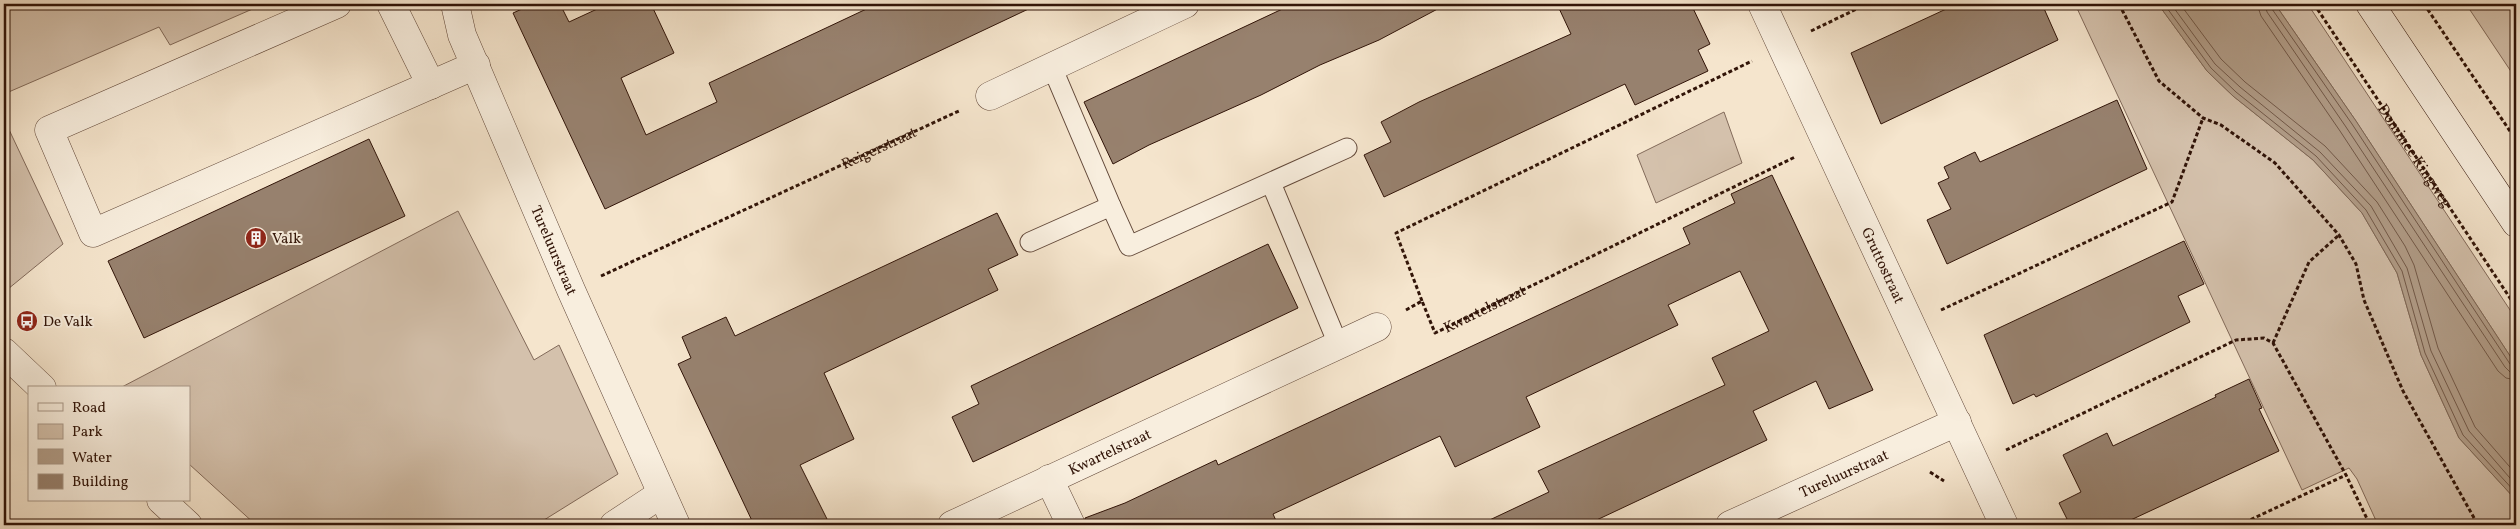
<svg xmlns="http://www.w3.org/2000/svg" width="2520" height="529" font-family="Vollkorn,serif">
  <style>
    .green { fill: #d4c1ac; stroke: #826a5a }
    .water { fill: #b29e8a; stroke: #7e6756 }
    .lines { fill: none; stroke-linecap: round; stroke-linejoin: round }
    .shore { stroke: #725949; stroke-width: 1 }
    .building { fill: #97816e; stroke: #311408 }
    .lane-casing { stroke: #624839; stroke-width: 21 }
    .street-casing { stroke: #624839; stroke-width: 29 }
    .secondary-casing { stroke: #311408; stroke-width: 29 }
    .path { stroke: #311408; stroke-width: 3; stroke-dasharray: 4 2.5; stroke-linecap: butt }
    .lane { stroke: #f8eede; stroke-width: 19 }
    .street { stroke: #f8eede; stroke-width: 28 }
    .secondary { stroke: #f8eede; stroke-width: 28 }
    .labels { text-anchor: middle; stroke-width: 4; stroke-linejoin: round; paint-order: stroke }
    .street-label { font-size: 15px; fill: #311408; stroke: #f8eede }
    .poi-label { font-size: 15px; fill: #311408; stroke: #f8eede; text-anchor: start }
  </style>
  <rect width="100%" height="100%" fill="#f5e5cd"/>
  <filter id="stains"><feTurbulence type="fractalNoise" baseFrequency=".004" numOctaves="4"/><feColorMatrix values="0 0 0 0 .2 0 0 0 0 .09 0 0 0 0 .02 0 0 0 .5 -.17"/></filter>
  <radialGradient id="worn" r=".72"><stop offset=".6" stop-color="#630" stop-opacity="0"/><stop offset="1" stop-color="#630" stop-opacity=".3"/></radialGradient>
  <g class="green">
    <path d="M4 4H264L170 45 159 27 4 94Z"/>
    <path d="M2075 4H2158L2207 71 2233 96 2313 160 2362 213 2397 273 2421 355 2459 438 2516 500V525H2378L2357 479 2349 468 2302 490Z"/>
    <path d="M2275 4H2308L2311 9 2516 319V365L2356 121Z"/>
    <path d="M2466 4H2516V79Z"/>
    <path d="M1724 112 1742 163 1656 203 1637 155Z"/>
    <path d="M4 119 63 244 8 289 4 285Z"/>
    <path d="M458 211 534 360 559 345 618 474 536 525H256L189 464V388H120Z"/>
  </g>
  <path class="water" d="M2158 4H2275L2356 121 2516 365V500L2459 438 2421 355 2397 273 2362 213 2313 160 2233 96 2207 71Z"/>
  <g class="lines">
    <g class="shore">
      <path d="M2164 4 2211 68 2236 92 2316 156 2366 210 2402 271 2425 353 2463 435 2516 493"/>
      <path d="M2171 4 2215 64 2240 87 2320 152 2371 206 2407 268 2431 351 2469 431 2516 485"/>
      <path d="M2180 4 2221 59 2245 82 2325 146 2377 202 2405 246 2414 265 2438 348 2475 427 2516 474"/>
      <path d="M2257 4 2261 16 2340 131 2498 371 2506 378 2516 380"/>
      <path d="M2265 4 2267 12 2346 127 2505 367 2510 372 2516 373"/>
      <path d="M2271 4 2272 9 2352 124 2510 364 2516 367"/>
    </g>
  </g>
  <g class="building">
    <path d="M533 4H560L569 22 608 4H651L674 53 621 78 646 135 717 102 709 83 877 4H1039L605 209 513 13Z"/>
    <path d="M1293 4H1447L1379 40 1320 65 1261 95 1149 145 1113 164 1084 102Z"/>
    <path d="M1557 4H1691L1710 44 1698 50 1708 71 1635 105 1625 84 1384 197 1364 155 1391 142 1381 122 1419 102 1571 34Z"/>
    <path d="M1957 4H2042L2058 40 1881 124 1851 53Z"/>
    <path d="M2117 100 2147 169 1947 264 1927 220 1951 209 1938 183 1949 178 1944 167 1975 152 1980 162Z"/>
    <path d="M369 139 405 216 144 338 108 261Z"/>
    <path d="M1772 175 1873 390 1829 409 1816 381 1753 411 1767 440 1586 525H1479L1549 492 1538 471 1725 385 1712 358 1769 331 1740 271 1668 305 1678 325 1526 397 1540 427 1455 467 1440 436 1273 514 1278 525H1086L1085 518 1125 503 1216 460 1218 465 1690 244 1683 228 1735 203 1731 194Z"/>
    <path d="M997 213 1018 255 988 269 998 290 824 373 854 439 800 465 830 525H754L678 364 691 358 682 337 726 317 735 336Z"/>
    <path d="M2184 241 2204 284 2178 296 2190 322 2036 397 2034 394 2013 404 1984 335Z"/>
    <path d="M1268 244 1298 308 973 462 952 417 979 404 971 386Z"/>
    <path d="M2249 379 2262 408 2259 409 2279 451 2120 525H2070L2059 503 2081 492 2063 455 2107 433 2113 446 2216 397 2215 395Z"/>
  </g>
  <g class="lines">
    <g class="lane-casing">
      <g id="lane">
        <path d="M1052 67 1111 206"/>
        <path d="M1271 183 1338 344"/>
        <path d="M1030 242 1111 206 1129 246 1347 148"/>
      </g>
    </g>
    <g class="street-casing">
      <g id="street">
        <path d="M337 4 49 130 93 233 476 65"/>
        <path d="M391 4 431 85"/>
        <path id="s4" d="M455 4 462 35 571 290 676 525"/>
        <path id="s5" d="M1762 4 2004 525"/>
        <path d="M990 96 1185 4"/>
        <path d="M4 352 42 388"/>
        <path d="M1049 479 1071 525"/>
        <path d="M161 500 188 525"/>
        <path d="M614 525 661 494"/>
        <path id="s6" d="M952 525 1377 327"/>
        <path id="s7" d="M1730 525 1957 422"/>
      </g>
    </g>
    <g class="secondary-casing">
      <path id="secondary" d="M2370 4 2516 223"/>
    </g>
    <g class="path">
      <path d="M2119 4 2159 81 2203 118 2221 125 2275 163 2339 235 2356 264 2364 300 2403 391 2478 525"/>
      <path id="s1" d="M2314 4 2516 307"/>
      <path d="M2424 4 2516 140"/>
      <path d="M1811 31 1867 4"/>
      <path id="s2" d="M601 276 961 110"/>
      <path d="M1422 301 1396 233 1752 61"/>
      <path id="s3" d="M1406 310 1422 301 1435 333 1795 157"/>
      <path d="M1941 310 2172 202 2203 118"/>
      <path d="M2273 343 2309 262 2339 235"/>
      <path d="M2006 450 2236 340 2264 338 2273 343 2346 475 2370 525"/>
      <path d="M1930 472 1944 481"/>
      <path d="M2239 525 2346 475"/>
    </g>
    <use href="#lane" class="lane"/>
    <use href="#street" class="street"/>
    <use href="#secondary" class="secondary"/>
  </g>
  <defs>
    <g id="building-disc" transform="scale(1.125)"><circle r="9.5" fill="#8f2418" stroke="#f8eede"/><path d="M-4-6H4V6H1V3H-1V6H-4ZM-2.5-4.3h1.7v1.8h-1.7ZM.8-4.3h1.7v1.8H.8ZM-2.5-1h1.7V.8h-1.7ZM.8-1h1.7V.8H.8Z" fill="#fff"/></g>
    <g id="bus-disc" transform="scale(1.125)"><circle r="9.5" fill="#8f2418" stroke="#f8eede"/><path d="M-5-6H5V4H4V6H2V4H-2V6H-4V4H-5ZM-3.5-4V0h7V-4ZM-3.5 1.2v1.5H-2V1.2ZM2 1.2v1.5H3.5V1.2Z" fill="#fff"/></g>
  </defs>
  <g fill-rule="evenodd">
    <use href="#building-disc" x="256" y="238"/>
    <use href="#bus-disc" x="27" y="321"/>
  </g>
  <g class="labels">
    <g class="street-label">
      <text dy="5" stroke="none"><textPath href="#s2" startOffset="306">Reigerstraat</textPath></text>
      <text dy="5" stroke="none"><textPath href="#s1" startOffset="182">Dominee Kingweg</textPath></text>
      <text dy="5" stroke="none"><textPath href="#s4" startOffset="266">Tureluurstraat</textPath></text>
      <text dy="5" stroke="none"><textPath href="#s5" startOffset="288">Gruttostraat</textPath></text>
      <text dy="5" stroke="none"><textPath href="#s3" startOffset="108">Kwartelstraat</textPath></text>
      <text dy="5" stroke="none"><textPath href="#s6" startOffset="174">Kwartelstraat</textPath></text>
      <text dy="5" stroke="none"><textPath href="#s7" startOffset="125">Tureluurstraat</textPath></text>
    </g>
    <g class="poi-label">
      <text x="272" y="243">Valk</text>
      <text x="43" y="326">De Valk</text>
    </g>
  </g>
  <rect width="2520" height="529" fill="none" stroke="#f5e5cd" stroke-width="20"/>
  <rect x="5" y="5" width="2510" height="519" fill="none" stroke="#311408" stroke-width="2.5"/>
  <rect x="10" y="10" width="2500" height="509" fill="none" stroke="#311408"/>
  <rect x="28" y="386" width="162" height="115" fill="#f8eede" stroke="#a89788"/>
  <rect x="38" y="403" width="25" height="8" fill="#f8eede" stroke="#a89788"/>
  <text x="72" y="412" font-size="15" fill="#311408">Road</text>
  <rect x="38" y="424" width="25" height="15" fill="#d4c1ac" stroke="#a89788"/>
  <text x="72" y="436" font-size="15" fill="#311408">Park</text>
  <rect x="38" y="449" width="25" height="15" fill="#b29e8a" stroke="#a89788"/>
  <text x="72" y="462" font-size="15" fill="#311408">Water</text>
  <rect x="38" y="474" width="25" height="15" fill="#97816e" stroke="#a89788"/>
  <text x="72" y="486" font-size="15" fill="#311408">Building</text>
  <rect width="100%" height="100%" filter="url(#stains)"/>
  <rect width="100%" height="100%" fill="url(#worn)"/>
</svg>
